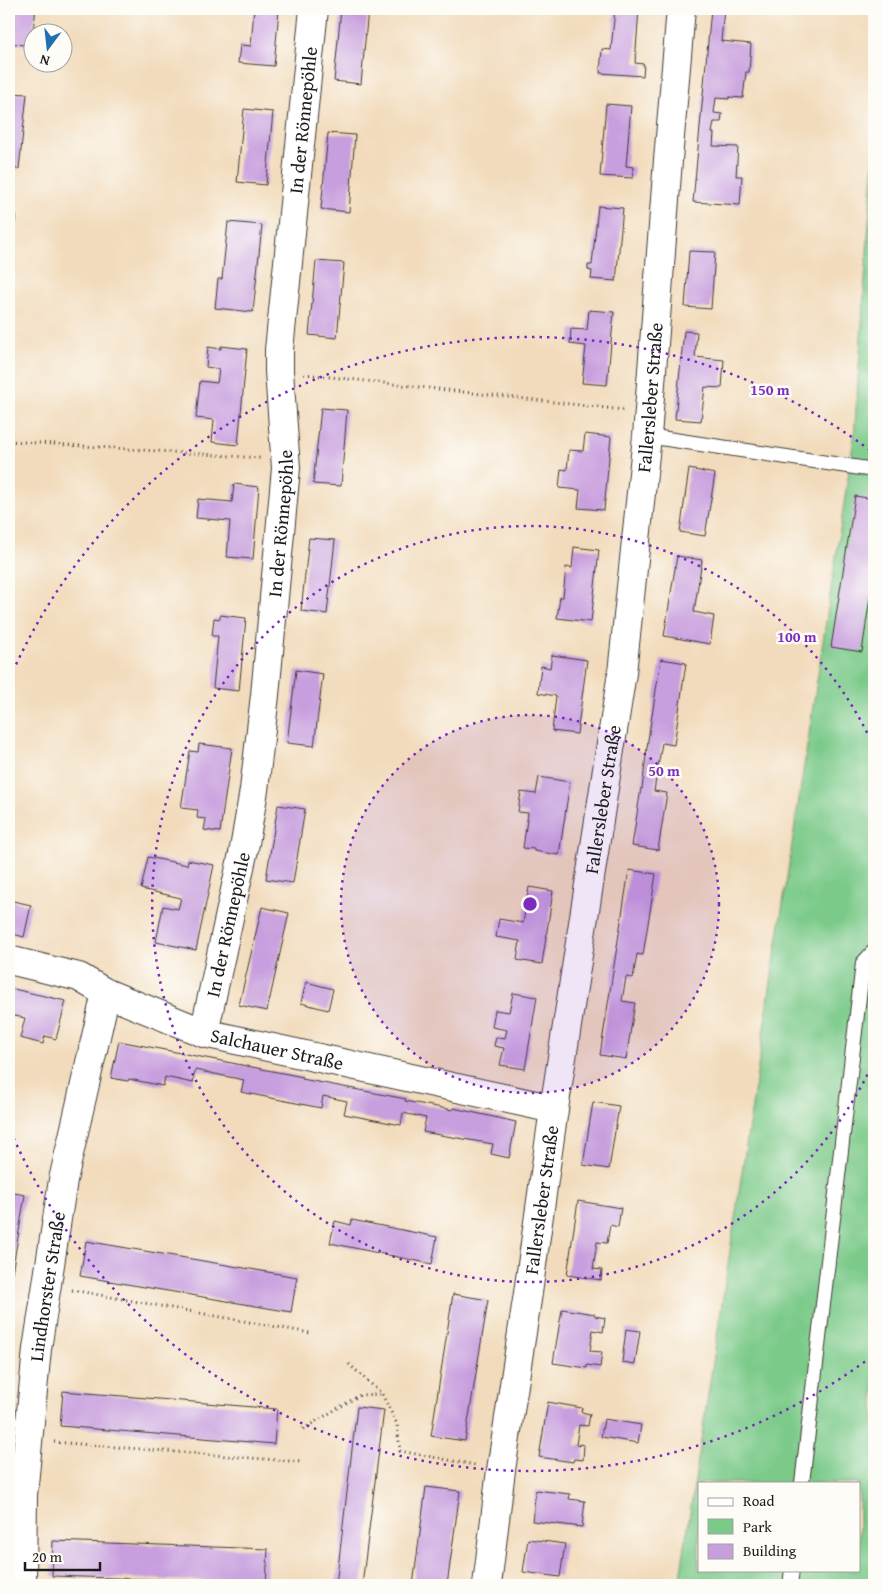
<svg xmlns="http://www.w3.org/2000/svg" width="883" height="1594" font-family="'Gentium Book Plus',serif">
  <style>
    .green { fill: #7bca8a; stroke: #4c7353; fill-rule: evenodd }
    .building { fill: #c79ede }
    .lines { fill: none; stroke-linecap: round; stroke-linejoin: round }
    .lane-casing { stroke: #3c3934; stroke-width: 16 }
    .street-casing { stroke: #3c3934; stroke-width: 30 }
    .path { stroke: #3c3934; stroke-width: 3; stroke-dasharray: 1 4; stroke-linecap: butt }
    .lane { stroke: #fff; stroke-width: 14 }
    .street { stroke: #fff; stroke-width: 28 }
    .ring { fill: none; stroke: #7b2cbf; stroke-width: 2.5; stroke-dasharray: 2.5 5 }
    .labels { text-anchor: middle; stroke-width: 5; stroke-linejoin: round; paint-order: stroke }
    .street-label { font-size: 19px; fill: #1c1c1c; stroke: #fdfcf7 }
    .centre { fill: #7b2cbf; stroke: #fdfcf7; stroke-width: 2.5 }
    .ring-label { font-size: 15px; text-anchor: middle; font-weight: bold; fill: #7b2cbf; stroke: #fdfcf7; stroke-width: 5; stroke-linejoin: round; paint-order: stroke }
  </style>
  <rect width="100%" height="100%" fill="#fdfcf7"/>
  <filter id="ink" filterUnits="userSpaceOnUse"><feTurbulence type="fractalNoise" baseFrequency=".02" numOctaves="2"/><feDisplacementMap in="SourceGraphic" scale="10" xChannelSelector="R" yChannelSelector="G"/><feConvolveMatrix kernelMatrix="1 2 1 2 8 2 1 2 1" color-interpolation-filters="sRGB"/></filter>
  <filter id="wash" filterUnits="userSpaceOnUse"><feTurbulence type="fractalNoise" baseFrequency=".0096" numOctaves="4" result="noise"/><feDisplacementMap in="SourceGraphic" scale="20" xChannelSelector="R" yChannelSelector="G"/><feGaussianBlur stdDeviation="1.12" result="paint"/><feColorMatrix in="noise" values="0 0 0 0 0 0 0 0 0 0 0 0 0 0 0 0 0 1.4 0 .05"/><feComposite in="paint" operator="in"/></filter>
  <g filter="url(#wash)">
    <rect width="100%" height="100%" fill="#f2dbbc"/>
    <path class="green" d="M874 151V1585H679L854 438ZM699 1483H859V1570H699Z"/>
    <g id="blocks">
      <g class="building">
        <path d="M10 9H36L31 46 9 43Z"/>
        <path d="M254 9H279L274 66 238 63 240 45 251 46Z"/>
        <path d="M341 9H368L361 84 334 81Z"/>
        <path d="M615 9H639L635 63 644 64 643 76 600 73 602 49 611 50Z"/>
        <path d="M711 9H724L721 41 751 44 749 72H746L743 98 729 97V99L716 98 714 113 722 114 721 122H714L712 133H714L713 146 738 147 736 176H742L740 205 693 202Z"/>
        <path d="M9 93 27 94 19 169 9 168Z"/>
        <path d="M606 104 631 106 626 166 634 167 633 178 600 176Z"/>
        <path d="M244 109 273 112 266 185 237 182Z"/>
        <path d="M328 133 355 135 349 212 321 209Z"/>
        <path d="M598 206 623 208 616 281 591 279 592 271 588 270V265H592Z"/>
        <path d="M9 213 16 214 10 259H9Z"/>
        <path d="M228 222 262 225 253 312 215 308 218 279H222Z"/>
        <path d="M689 251 715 252 711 309 685 307Z"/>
        <path d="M316 261 344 263 337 338 309 335Z"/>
        <path d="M589 310 614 312 607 385 582 383 586 346 570 344 571 329 587 330Z"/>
        <path d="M684 331 697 332 695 357 724 360 722 388 705 387 701 421 675 419Z"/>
        <path d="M221 346 247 349 238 445 212 442 214 420 196 418 200 381 217 383 219 369 206 367 208 347 221 349Z"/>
        <path d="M321 408 347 410 341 486 313 484Z"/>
        <path d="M585 434 611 437 604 510 578 508 580 490 559 488 561 469 567 470 569 450 583 451Z"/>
        <path d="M689 469 715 474 705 536 680 532Z"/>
        <path d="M234 484 259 487 253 559 227 557 230 521 196 518 198 499 232 502Z"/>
        <path d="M855 496 874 499V570L862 652 831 647Z"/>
        <path d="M309 538 335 540 327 614 301 611Z"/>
        <path d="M574 547 599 550 591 622 557 618 560 597H563L566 567 572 568Z"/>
        <path d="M677 556 702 560 694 612 714 616 710 644 664 636Z"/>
        <path d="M220 615 246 618 239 691 213 688 218 636H212L214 618 220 619Z"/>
        <path d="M552 655 587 660 577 734 552 731 556 696 538 693 541 666 550 668Z"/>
        <path d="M661 659 686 663 674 745 662 743 654 791 667 793 658 850 632 846 641 788 642 789 648 740Z"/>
        <path d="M296 670 323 674 314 746 287 743Z"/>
        <path d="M199 744 232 748 220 832 204 830 206 819 197 818 198 810 181 808 190 751 198 752Z"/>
        <path d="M539 777 570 782 559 855 534 851V849L523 848 528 813 518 812 521 792 536 794Z"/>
        <path d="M278 805 305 809 293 883 266 879Z"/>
        <path d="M148 857 187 865 188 860 214 865 196 950 156 942 163 906 178 909 181 898 141 889Z"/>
        <path d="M629 870 656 874 643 955 637 954 633 978 626 977 622 1001 635 1003 626 1059 600 1055Z"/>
        <path d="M529 887 553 891 542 964 517 960 520 941 496 937 499 919 523 923Z"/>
        <path d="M9 900 31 905 24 937 9 933Z"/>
        <path d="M262 907 289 913 267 1011 239 1005Z"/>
        <path d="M306 982 333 989 328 1010 301 1003Z"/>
        <path d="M9 988 66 1001 56 1039 45 1036 43 1044 20 1038 25 1018 9 1015Z"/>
        <path d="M513 993 537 997 525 1069 500 1065 504 1048 494 1046 496 1037 505 1038 507 1030 492 1027 495 1010 509 1012Z"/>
        <path d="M119 1041 303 1077 302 1079 406 1099 405 1101 453 1110V1108L516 1122 509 1158 491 1154 493 1144 423 1132 426 1118 403 1113 401 1125 344 1114 347 1101 323 1096 321 1108 241 1092 244 1080 195 1070 193 1083 165 1077 163 1086 129 1079 128 1081 111 1078Z"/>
        <path d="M593 1102 619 1106 609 1169 583 1165Z"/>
        <path d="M9 1192 25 1195 10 1285H9Z"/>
        <path d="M578 1201 621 1208 618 1227 610 1225 607 1243 597 1242 593 1269 602 1270 601 1280 567 1275Z"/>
        <path d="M352 1220 437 1237 432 1264 330 1243 335 1221 351 1225Z"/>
        <path d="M86 1241 297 1277 291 1312 80 1276Z"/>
        <path d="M453 1294 488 1300 465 1441 431 1436Z"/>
        <path d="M562 1309 595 1314V1316L605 1318 603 1332 593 1330 590 1351 602 1352 600 1367 587 1365V1368L553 1363Z"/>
        <path d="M626 1329 640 1331 635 1364 622 1362Z"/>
        <path d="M63 1391 277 1409 274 1444 60 1426Z"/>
        <path d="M548 1402 582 1408 581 1412 590 1414 588 1426 579 1425 576 1445 579 1446V1444L584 1445 583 1460 574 1459 573 1462 539 1457Z"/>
        <path d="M357 1407 384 1410 362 1585H336Z"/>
        <path d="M604 1419 641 1425 638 1443 601 1437Z"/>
        <path d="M426 1487 460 1491 447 1585H413Z"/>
        <path d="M536 1490 570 1494 569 1499 585 1501 582 1527 532 1521Z"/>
        <path d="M528 1539 565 1544 560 1577 523 1572Z"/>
        <path d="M53 1541 268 1549 266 1583 52 1576Z"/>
      </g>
    </g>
  </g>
  <g filter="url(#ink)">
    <use href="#blocks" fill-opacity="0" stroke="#3c3934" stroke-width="1"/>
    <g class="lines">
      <g class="lane-casing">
        <g id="lane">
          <path d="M647 436 874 470"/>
          <path d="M802 1483 863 963 874 951"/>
          <path d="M790 1585 792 1570"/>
        </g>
      </g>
      <g class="street-casing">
        <g id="street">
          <path id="s1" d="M9 960 79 977 106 993 204 1033 554 1109"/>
          <path id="s2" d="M204 1033 244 849 254 790 265 695 286 468 279 371V350L314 9"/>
          <path id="s3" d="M22 1585 23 1495 37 1349 63 1180 106 993"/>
          <path id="s4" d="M487 1585 501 1470 528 1293 554 1109 622 673 647 436 668 160 681 9"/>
        </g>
      </g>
      <g class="path">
        <path d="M304 374 624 410"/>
        <path d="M9 441 260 458"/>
        <path d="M72 1290 310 1333"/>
        <path d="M349 1364 382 1394 397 1424 400 1451 475 1465"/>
        <path d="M303 1429 360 1395 382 1394"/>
        <path d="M54 1442 301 1462"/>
      </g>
      <use href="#lane" class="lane"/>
      <use href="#street" class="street"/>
    </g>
  </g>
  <circle cx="530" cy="904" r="189" fill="#7b2cbf" fill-opacity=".12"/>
  <g class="ring">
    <circle cx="530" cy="904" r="189"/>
    <path d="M874 1061A378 378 0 1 1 874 747"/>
    <path d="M871 1357A567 567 0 0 1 10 1130M10 678A567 567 0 0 1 871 451"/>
  </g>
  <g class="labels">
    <g class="street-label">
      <text dy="7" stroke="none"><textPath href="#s2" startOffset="921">In der Rönnepöhle</textPath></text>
      <text dy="7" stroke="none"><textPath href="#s4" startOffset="1199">Fallersleber Straße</textPath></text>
      <text dy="7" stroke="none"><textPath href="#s2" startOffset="516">In der Rönnepöhle</textPath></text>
      <text dy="7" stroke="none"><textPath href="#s4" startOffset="794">Fallersleber Straße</textPath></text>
      <text dy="7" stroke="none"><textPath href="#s2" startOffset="111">In der Rönnepöhle</textPath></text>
      <text dy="7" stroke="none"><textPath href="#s1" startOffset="284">Salchauer Straße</textPath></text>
      <text dy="7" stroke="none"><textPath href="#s4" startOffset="389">Fallersleber Straße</textPath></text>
      <text dy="7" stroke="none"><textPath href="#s3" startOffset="300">Lindhorster Straße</textPath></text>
    </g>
  </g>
  <circle cx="530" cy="904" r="8" class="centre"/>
  <g class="ring-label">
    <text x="770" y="395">150 m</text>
    <text x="797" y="642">100 m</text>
    <text x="664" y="776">50 m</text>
  </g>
  <rect width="883" height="1594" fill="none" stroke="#fdfcf7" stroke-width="30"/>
  <rect x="698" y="1482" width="162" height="90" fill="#fdfcf7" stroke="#a3a29f"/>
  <rect x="708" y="1498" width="25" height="8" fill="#ffffff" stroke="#a3a29f"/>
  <text x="743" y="1506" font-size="15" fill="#1c1c1c">Road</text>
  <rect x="708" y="1519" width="25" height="15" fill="#7bca8a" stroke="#a3a29f"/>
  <text x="743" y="1532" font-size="15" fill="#1c1c1c">Park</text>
  <rect x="708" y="1544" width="25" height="15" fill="#c79ede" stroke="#a3a29f"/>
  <text x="743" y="1556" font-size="15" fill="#1c1c1c">Building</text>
  <g transform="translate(48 48) rotate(195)"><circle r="24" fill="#fdfcf7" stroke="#a3a29f"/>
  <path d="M0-4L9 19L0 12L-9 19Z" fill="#1f6fb2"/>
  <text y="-8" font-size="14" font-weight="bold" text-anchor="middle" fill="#1c1c1c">N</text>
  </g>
  <path d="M25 1562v8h75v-8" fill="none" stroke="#1c1c1c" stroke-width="2.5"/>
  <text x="32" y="1562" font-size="15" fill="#1c1c1c" stroke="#fdfcf7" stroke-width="4" paint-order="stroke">20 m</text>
</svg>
